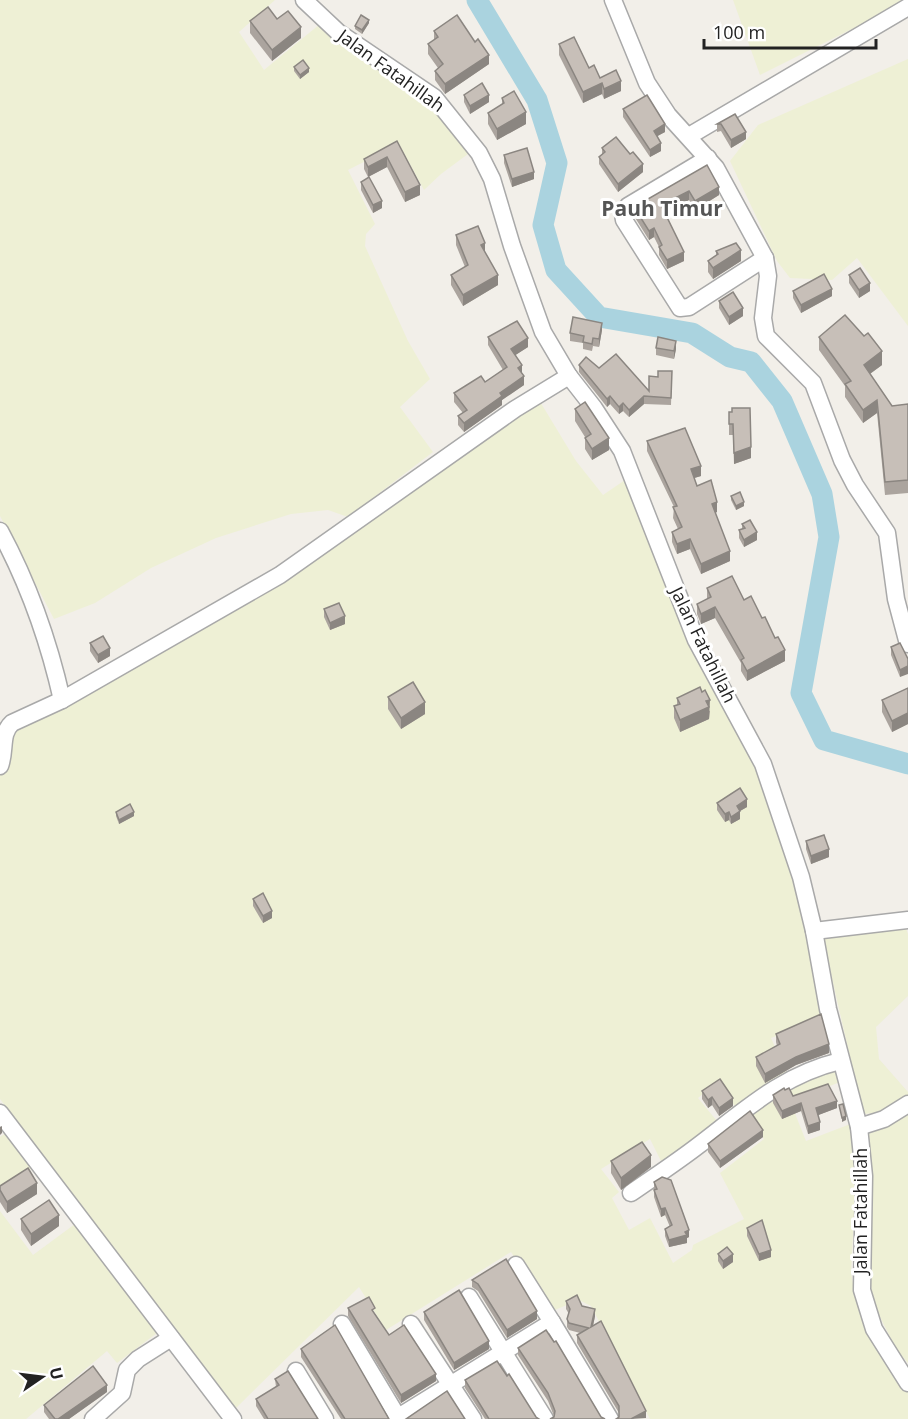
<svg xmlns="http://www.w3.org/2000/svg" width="908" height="1419" font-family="'Open Sans',sans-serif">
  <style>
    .farmland { fill: #eef0d5 }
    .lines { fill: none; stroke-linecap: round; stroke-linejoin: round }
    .river { stroke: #aad3df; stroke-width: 21 }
    .minor-casing { stroke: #a9a9a9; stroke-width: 19 }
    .minor { stroke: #fff; stroke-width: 16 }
    .wall { fill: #aba49e }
    .shaded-wall { fill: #8b8681 }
    .building { fill: #c7bfb8; stroke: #8b8681; stroke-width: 1.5 }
    .labels { text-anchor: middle; stroke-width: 6; stroke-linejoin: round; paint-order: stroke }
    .street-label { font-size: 18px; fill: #222; stroke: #fff }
    .quarter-label { font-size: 21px; font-weight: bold; fill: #555; stroke: #fff }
  </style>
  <rect width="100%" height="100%" fill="#f2efe9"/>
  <g class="farmland">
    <path d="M0 0H275L239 32 264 70 320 24 451 120 472 151 441 174 424 190 399 144 348 170 375 224 366 234 365 246 408 341 430 379 400 407 433 452 348 517 328 510 291 514 216 538 151 568 95 603 54 619 0 516Z"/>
    <path d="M733 0H908V1L760 75Z"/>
    <path d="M908 59V326L857 258 832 280 790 278 777 261 730 161 758 125Z"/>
    <path d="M536 395 576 461 603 495 625 480 749 741 796 875 823 1019 771 1038 788 1075 736 1108 718 1081 698 1098 717 1121 662 1163 650 1139 601 1169 619 1192 612 1198 629 1230 650 1218 673 1263 692 1250 693 1245 744 1219 720 1173 764 1139 745 1110 834 1062 840 1082 794 1100 792 1106 806 1141 853 1123 856 1175 851 1273 856 1299 908 1386V1419H650L591 1306 579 1300 550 1312 511 1252 386 1330 359 1287 234 1410 0 1099V765L8 728 205 616Z"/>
    <path d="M900 912 908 934V996L876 1027 879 1059 908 1092V1363L896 1349 865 1287 867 1135 881 1128 876 1113 863 1114 823 939 834 923Z"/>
    <path d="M6 1133 34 1167 0 1190V1137Z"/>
    <path d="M0 1211 33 1255 75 1224 157 1333 117 1363 107 1351 26 1419H0Z"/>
  </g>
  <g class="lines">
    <path class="river" d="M477 0 537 100 557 163 543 225 556 270 599 317 692 333 730 357 751 362 782 401 822 494 829 537 801 693 824 740 908 764"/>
    <g class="minor-casing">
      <g id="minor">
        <path d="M304 0 338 32 434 97 479 153 492 179 512 246 543 332 569 376 594 408 622 451 696 640 763 764 801 877 814 931 828 1009 859 1127 864 1176 862 1290 874 1329 908 1383"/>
        <path d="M613 0 647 83 668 115 716 168 765 258 768 276 763 318 766 336 813 383 842 460 855 485 887 533 896 599 908 644"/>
        <path d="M689 136 908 7"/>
        <path d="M708 158 628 206 623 214 624 220 680 308 689 307 765 258"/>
        <path d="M0 531C28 583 49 642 62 700"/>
        <path d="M0 766C6 750 0 734 12 723L62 700 280 575 515 409 569 376"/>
        <path d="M814 931 908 920"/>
        <path d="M0 1113 233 1419"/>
        <path d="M859 1127 884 1119 908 1104"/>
        <path d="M631 1193C654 1177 677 1162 699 1145 745 1110 782 1075 840 1061"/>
        <path d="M516 1265 552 1322"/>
        <path d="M469 1297 545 1419"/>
        <path d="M342 1324 399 1419"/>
        <path d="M411 1324 473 1419"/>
        <path d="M296 1371 325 1419"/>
        <path d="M93 1419 122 1393 127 1370 138 1359 171 1338"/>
        <path d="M395 1419 552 1322 610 1419"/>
      </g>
    </g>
    <use href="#minor" class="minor"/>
  </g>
  <g class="wall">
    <path d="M277 19 301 38 272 61 250 33V21Z"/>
    <path d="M369 23 362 34 355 29V26Z"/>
    <path d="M434 31 489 64 445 94 435 80V71L438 68 428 54V44L434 40Z"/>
    <path d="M559 44 589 68 600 78 621 91 604 99 602 94 583 103 559 55Z"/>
    <path d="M294 67 309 72 300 79 294 71Z"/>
    <path d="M464 95 489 102 470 114 464 102Z"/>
    <path d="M502 98 526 124 497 140 488 124V113L502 105Z"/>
    <path d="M623 109 665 132 657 136 661 151 650 157 623 117Z"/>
    <path d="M735 114 746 139 731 148 721 131 717 132V124Z"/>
    <path d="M397 141 420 195 405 202 387 167 368 177 364 169V159Z"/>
    <path d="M602 148 643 172 618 192 599 164V157L602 155Z"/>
    <path d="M504 155 534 179 512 187 504 163Z"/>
    <path d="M707 165 719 195 695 210 689 200 664 212 684 261 667 269 659 255V247L654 237 649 240 634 216V207Z"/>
    <path d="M361 182 382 208 373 213 361 190Z"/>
    <path d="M456 235 485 252 498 285 463 306 451 285V275L465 267 456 245Z"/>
    <path d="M716 251 741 261 713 279 708 272V261L716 256Z"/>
    <path d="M849 275 870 291 859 298 849 283Z"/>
    <path d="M793 291 832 296 801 313 793 298Z"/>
    <path d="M719 301 743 316 729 325 719 308Z"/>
    <path d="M602 330 599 347 593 346 592 351 583 349V343L570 341V333Z"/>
    <path d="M488 337 528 347 515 355 522 374 524 385 502 400V405L464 432 458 425V416L463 413 454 402V393L485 382 503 370 488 345Z"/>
    <path d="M819 337 882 365 870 374 892 406 908 404V493L885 495 877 413 863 423 845 397V386L819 350Z"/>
    <path d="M656 348 676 349 674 359 656 355Z"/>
    <path d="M579 365 599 368 649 391 658 377 672 371 671 405 644 404 629 417 623 411 619 414 610 404 607 407 579 372Z"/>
    <path d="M575 409 609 450 592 460 585 449V437L575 421Z"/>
    <path d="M732 412 751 458 734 464 733 435H729V423Z"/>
    <path d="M647 441 701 476 694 478 697 486 717 512 715 513 730 561 701 574 690 549 677 554 672 542V532L678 529 673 518 674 507 647 451Z"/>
    <path d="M731 496 744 506 736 510 731 500Z"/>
    <path d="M742 524 757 540 744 547 739 538V530L742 529Z"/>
    <path d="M707 588 744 600 762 618 785 661 747 681 741 671V663L715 618 701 624 697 614V604L707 599Z"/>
    <path d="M324 609 345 624 330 630 324 617Z"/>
    <path d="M90 643 110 656 98 663 90 651Z"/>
    <path d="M891 647 908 659 900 677 891 655Z"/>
    <path d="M908 688V724L892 732 882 712V700Z"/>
    <path d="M388 697 425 714 401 729 388 709Z"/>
    <path d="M677 698 710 711 709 719 680 732 674 718V706L677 705Z"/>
    <path d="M717 803 747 807 740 811V819L731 824 729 820 725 822 717 810Z"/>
    <path d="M116 812 134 816 119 824 116 816Z"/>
    <path d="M806 841 829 857 811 864 806 849Z"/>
    <path d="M253 899 272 918 263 923 253 906Z"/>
    <path d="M776 1034 829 1053 796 1065 765 1083 756 1066V1057L777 1046 776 1042Z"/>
    <path d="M785 1090 793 1096 837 1108 818 1115 820 1130 808 1134 801 1111 782 1119 773 1103V1095Z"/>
    <path d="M702 1091 733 1106 719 1116 712 1105 708 1108 702 1099Z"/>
    <path d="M763 1137 720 1168 708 1152V1144Z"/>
    <path d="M611 1161 651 1167 621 1190 611 1173Z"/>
    <path d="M654 1182 689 1237 687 1238V1243L669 1247 665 1236V1229L670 1227 665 1215 661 1217 654 1197Z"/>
    <path d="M0 1186 37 1194 7 1213 0 1202Z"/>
    <path d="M21 1219 59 1226 31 1246 21 1230Z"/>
    <path d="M747 1228 771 1257 759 1261 747 1236Z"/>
    <path d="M718 1254 733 1262 723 1269 718 1261Z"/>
    <path d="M472 1280 537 1319 507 1338 478 1291 472 1287Z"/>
    <path d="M566 1301 582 1306 595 1316 593 1326 646 1418 619 1417V1413L577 1343V1335L580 1333 569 1330 567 1327V1319L569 1314 566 1309Z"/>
    <path d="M348 1308 375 1314 389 1335 436 1381 401 1403 348 1316Z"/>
    <path d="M424 1312 489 1349 454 1370 424 1320Z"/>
    <path d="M518 1348 601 1417H554V1416L548 1401 518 1355Z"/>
    <path d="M301 1349 389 1419H341L301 1357Z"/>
    <path d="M507 1376 536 1417 539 1419H485L465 1388V1380Z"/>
    <path d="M275 1379 318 1419H264L256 1406V1399L276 1387Z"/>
    <path d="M107 1392 69 1419H49L44 1412V1405Z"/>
  </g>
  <g class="shaded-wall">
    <path d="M369 20V23L362 34V30Z"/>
    <path d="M301 27V38L272 61V50Z"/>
    <path d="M489 55V64L445 94V84Z"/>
    <path d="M309 68V72L300 79V75Z"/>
    <path d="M621 81V91L604 99V89Z"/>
    <path d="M602 83V94L583 103V92Z"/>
    <path d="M489 95V102L470 114V106Z"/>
    <path d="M526 112V124L497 140V129Z"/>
    <path d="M665 124V132L654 138V131Z"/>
    <path d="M746 132V139L731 148V140Z"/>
    <path d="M661 143V151L650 157V150Z"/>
    <path d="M387 157V167L368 177V167Z"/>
    <path d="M643 164V172L618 192V184Z"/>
    <path d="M534 172V179L512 187V179Z"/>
    <path d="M420 185V195L405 202V192Z"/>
    <path d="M719 187V195L695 210V201Z"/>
    <path d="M689 191V200L661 214V205Z"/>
    <path d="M382 201V208L373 213V205Z"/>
    <path d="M654 228V237L649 240V231Z"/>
    <path d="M485 243V253L481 245Z"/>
    <path d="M741 250V261L713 279V268Z"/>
    <path d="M684 252V261L667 269V260Z"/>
    <path d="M498 275V285L463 306V295Z"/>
    <path d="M870 283V291L859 298V290Z"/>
    <path d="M832 289V296L801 313V305Z"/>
    <path d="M743 308V316L729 325V317Z"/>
    <path d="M602 323V330L599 347V339Z"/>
    <path d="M528 338V347L511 358V349Z"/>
    <path d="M676 341V349L674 359V351Z"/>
    <path d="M882 351V365L864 378V365Z"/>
    <path d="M522 365V374L518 368Z"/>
    <path d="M524 376V385L502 400V405L464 432V423L500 393Z"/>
    <path d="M610 396V404L607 407V399Z"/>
    <path d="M644 396V404L629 417V410Z"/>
    <path d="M877 400V413L863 423V410Z"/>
    <path d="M623 403V411L619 414V407Z"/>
    <path d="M609 438V450L592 460V449Z"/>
    <path d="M751 447V458L734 464V453Z"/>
    <path d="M701 466V476L691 479V469Z"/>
    <path d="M717 502V512L712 514V504Z"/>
    <path d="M744 502V506L736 510V506Z"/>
    <path d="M757 532V540L744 547V540Z"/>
    <path d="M690 539V549L677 554V544Z"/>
    <path d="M730 551V561L701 574V564Z"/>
    <path d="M715 607V618L701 624V614Z"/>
    <path d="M345 616V624L330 630V623Z"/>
    <path d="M110 648V656L98 663V655Z"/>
    <path d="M785 650V661L747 681V671Z"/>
    <path d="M908 666V674L900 677V670Z"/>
    <path d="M710 700 709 719 680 732V720L706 701Z"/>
    <path d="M425 702V714L401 729V718Z"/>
    <path d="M908 706V724L892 732V721Z"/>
    <path d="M747 799V807L740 811V819L731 824V817L737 806Z"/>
    <path d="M134 812V816L119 824V820Z"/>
    <path d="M729 812V820L725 822V814Z"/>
    <path d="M829 849V857L811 864V856Z"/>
    <path d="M272 911V918L263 923V916Z"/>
    <path d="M829 1044V1053L796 1065 765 1083V1074L796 1057Z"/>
    <path d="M712 1097V1105L708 1108V1100Z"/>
    <path d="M733 1098V1106L719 1116V1108Z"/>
    <path d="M837 1101V1108L816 1116V1108Z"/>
    <path d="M801 1103V1111L782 1119V1111Z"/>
    <path d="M846 1116V1120L842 1122V1118Z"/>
    <path d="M820 1122V1130L808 1134V1126Z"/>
    <path d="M2 1126V1133L0 1135V1127Z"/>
    <path d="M763 1130V1137L720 1168V1161Z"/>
    <path d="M651 1155V1167L621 1190V1178Z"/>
    <path d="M37 1183V1194L7 1213V1202Z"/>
    <path d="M665 1208V1215L661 1217V1209Z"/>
    <path d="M59 1215V1226L31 1246V1234Z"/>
    <path d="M689 1230V1237L687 1238V1243L669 1247V1240Z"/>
    <path d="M771 1250V1257L759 1261V1254Z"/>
    <path d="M733 1254V1262L723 1269V1261Z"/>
    <path d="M595 1309V1316L591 1335V1327Z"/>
    <path d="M537 1311V1319L507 1338V1330Z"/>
    <path d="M489 1341V1349L454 1370V1363Z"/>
    <path d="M436 1374V1381L401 1403V1395Z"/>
    <path d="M107 1385V1392L69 1419H58Z"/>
    <path d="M646 1411V1418L631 1419Z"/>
  </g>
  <g class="building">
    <path d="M268 7 277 19 288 11 301 27 272 50 250 21Z"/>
    <path d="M361 15 369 20 362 30 355 26Z"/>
    <path d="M457 15 475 42 478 39 489 55 445 84 435 71 443 64 428 44 438 37 434 31Z"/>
    <path d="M574 37 589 68 594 65 600 78 616 70 621 81 604 89 602 83 583 92 559 44Z"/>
    <path d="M303 60 309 68 300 75 294 67Z"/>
    <path d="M482 83 489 95 470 106 464 95Z"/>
    <path d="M514 91 526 112 497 129 488 113 504 103 502 98Z"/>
    <path d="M647 95 665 124 654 131 661 143 650 150 623 109Z"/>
    <path d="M735 114 746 132 731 140 721 124H717Z"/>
    <path d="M616 137 630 154 633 152 643 164 618 184 599 157 605 152 602 148Z"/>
    <path d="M397 141 420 185 405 192 387 157 368 167 364 159Z"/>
    <path d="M527 148 534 172 512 179 504 155Z"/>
    <path d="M707 165 719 187 695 201 689 191 661 205 684 252 667 260 659 247 662 245 654 228 649 231 634 207Z"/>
    <path d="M369 177 382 201 373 205 361 182Z"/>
    <path d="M478 226 485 243 481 245 498 275 463 295 451 275 468 265 456 235Z"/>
    <path d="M736 243 741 250 713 268 708 261 718 254 716 251Z"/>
    <path d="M860 268 870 283 859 290 849 275Z"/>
    <path d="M824 274 832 289 801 305 793 291Z"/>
    <path d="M733 292 743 308 729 317 719 301Z"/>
    <path d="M845 315 864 336 868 333 882 351 864 365 892 406 908 404V480L885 482 877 400 863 410 845 384 851 381 819 337Z"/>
    <path d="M573 317 602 323 599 339 593 338 592 344 583 342 584 336 570 333Z"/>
    <path d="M517 321 528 338 511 349 522 365 518 368 524 376 500 393 502 396 464 423 458 416 467 410 454 393 481 376 485 382 507 367 488 337Z"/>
    <path d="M658 337 676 341 674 351 656 348Z"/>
    <path d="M616 354 649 391V376L658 377V371H672L671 398 644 396 629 410 623 403 619 407 610 396 607 399 579 365 586 357 599 368Z"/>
    <path d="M585 402 609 438 592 449 585 438 591 434 575 409Z"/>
    <path d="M732 408H750L751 447 734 453 733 424H729V412H732Z"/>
    <path d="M685 428 701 466 691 469 697 486 711 480 717 502 712 504 730 551 701 564 690 539 677 544 672 532 682 527 673 507 677 506 647 441Z"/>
    <path d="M740 492 744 502 736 506 731 496Z"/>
    <path d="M750 520 757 532 744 540 739 530 745 528 742 524Z"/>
    <path d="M732 576 744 600 751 596 762 618 765 617 775 638 778 637 785 650 747 671 741 660 744 658 715 607 701 614 697 604 711 597 707 588Z"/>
    <path d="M339 603 345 616 330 623 324 609Z"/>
    <path d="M103 636 110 648 98 655 90 643Z"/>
    <path d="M900 643 908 659V666L900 670 891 647Z"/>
    <path d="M413 682 425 702 401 718 388 697Z"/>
    <path d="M700 687 702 692 705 690 710 700 706 701 709 707 680 720 674 706 680 704 677 698Z"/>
    <path d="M908 688V713L892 721 882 700Z"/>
    <path d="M740 788 747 799 737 806 740 811 731 817 729 812 725 814 717 803Z"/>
    <path d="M130 804 134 812 119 820 116 812Z"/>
    <path d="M824 835 829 849 811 856 806 841Z"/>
    <path d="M263 893 272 911 263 916 253 899Z"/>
    <path d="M821 1014 829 1044 796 1057 765 1074 756 1057 780 1044 776 1034Z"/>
    <path d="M720 1079 733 1098 719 1108 712 1097 708 1100 702 1091Z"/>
    <path d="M828 1084 837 1101 816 1108 820 1122 808 1126 801 1103 782 1111 773 1095 784 1088 785 1090 789 1088 793 1096Z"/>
    <path d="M843 1104 846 1116 842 1118 839 1105Z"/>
    <path d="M750 1111 763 1130 720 1161 708 1144Z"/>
    <path d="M642 1142 651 1155 621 1178 611 1161Z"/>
    <path d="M28 1168 37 1183 7 1202 0 1190V1186Z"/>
    <path d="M662 1177 671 1180 689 1230 685 1232 687 1235 669 1240 665 1229 672 1225 665 1208 661 1209 654 1190 657 1189 654 1182Z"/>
    <path d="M49 1200 59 1215 31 1234 21 1219Z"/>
    <path d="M762 1220 771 1250 759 1254 747 1228Z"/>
    <path d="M727 1247 733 1254 723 1261 718 1254Z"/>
    <path d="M506 1259 537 1311 507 1330 478 1284 472 1280Z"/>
    <path d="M459 1290 489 1341 454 1363 424 1312Z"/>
    <path d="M577 1295 582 1306 595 1309 591 1327 601 1321 646 1411 631 1419H616L619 1417V1406L577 1335 589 1328 569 1323 567 1319 570 1309 566 1301Z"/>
    <path d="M369 1297 375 1308 372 1310 389 1335 404 1325 436 1374 401 1395 348 1308Z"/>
    <path d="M335 1325 389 1419H345L301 1349Z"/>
    <path d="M546 1330 554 1342 556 1341 601 1417 605 1419H550L554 1417 555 1411 548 1393 518 1348Z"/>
    <path d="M497 1361 507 1376 509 1374 536 1417 539 1419H489L465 1380Z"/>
    <path d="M93 1366 107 1385 58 1419H55L44 1405Z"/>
    <path d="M288 1371 318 1419H268L256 1399 279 1385 275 1379Z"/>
    <path d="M447 1391 465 1419H406Z"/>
  </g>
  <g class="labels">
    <g class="street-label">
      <text transform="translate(391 71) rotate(36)" y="6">Jalan Fatahillah</text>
      <text transform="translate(703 645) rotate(64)" y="6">Jalan Fatahillah</text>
      <text transform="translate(861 1211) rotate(-90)" y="6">Jalan Fatahillah</text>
    </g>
    <g class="quarter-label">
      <text x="662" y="216">Pauh Timur</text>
    </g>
  </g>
  <g transform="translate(42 1377) rotate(76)" stroke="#ffffff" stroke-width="4.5" paint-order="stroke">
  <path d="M0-4.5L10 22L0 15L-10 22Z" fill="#222222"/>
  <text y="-9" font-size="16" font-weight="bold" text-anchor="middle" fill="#222222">U</text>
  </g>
  <path d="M704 39v9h172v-9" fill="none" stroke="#222222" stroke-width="3"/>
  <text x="713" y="39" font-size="18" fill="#222222" stroke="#ffffff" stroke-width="4.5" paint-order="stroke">100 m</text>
</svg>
